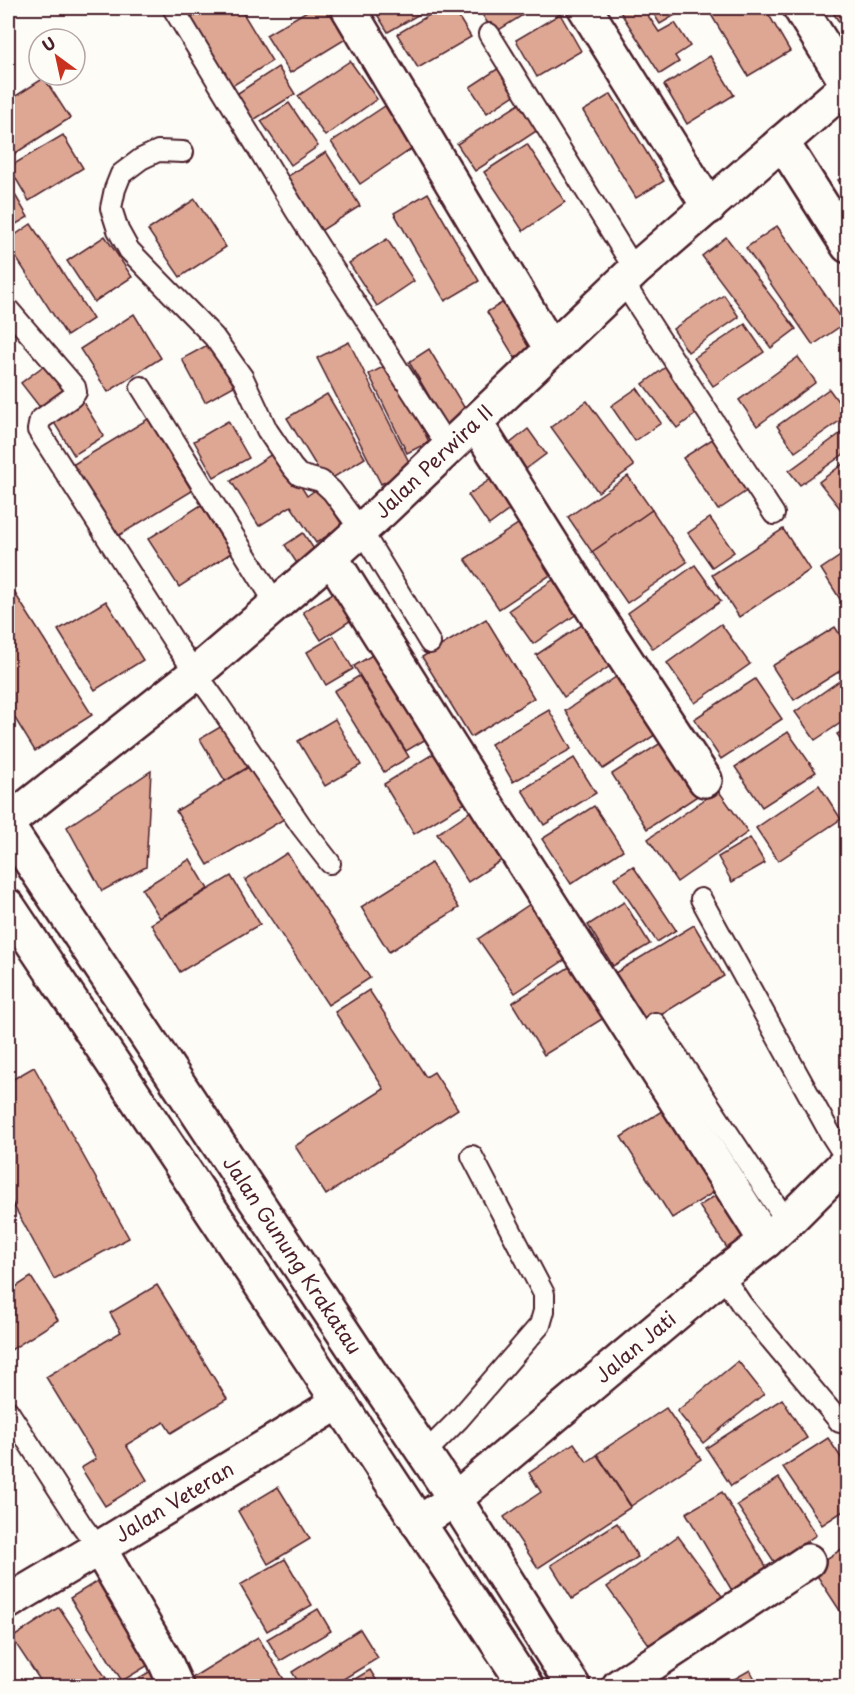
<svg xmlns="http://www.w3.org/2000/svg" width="855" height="1694" font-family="'Playpen Sans',sans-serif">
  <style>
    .building { fill: #dda793; stroke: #4a1f2b; stroke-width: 1.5 }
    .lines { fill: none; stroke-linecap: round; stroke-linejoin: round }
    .service-casing { stroke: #4a1f2b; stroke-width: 24 }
    .minor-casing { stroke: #4a1f2b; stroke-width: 38 }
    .trunk-casing { stroke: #4a1f2b; stroke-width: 38 }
    .service { stroke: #fdfcf7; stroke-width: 20 }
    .minor { stroke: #fdfcf7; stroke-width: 33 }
    .trunk { stroke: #fdfcf7; stroke-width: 33 }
    .labels { text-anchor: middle; stroke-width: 5; stroke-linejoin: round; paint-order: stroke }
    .street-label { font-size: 20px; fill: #4a1f2b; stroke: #fdfcf7 }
  </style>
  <rect width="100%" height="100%" fill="#fdfcf7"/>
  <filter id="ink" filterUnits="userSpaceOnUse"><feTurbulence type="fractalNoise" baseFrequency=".0167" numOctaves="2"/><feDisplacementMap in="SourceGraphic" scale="12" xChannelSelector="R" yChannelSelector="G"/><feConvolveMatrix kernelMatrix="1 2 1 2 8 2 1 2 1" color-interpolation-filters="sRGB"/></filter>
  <g filter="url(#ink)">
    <g class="building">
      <path d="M206 8H240L272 61 232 86 191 17Z"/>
      <path d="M312 8H331L349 37 290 73 266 35Z"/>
      <path d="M373 8H430L388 32Z"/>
      <path d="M441 8H453L471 37 418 68 397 34Z"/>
      <path d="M478 8H534L494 33Z"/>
      <path d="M624 8H643L659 32 675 23 690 46 675 56 679 62 660 74 619 10Z"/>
      <path d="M650 8H687L660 24Z"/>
      <path d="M707 8H765L790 51 748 76Z"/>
      <path d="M830 8H848V21L841 25Z"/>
      <path d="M560 14 581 51 537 77 516 40Z"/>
      <path d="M710 56 734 95 687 124 664 85Z"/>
      <path d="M350 61 377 99 325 136 298 96Z"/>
      <path d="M505 64 522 90 487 113 470 87Z"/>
      <path d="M278 67 295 94 252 121 235 95Z"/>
      <path d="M44 78 70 118 8 158V101Z"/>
      <path d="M611 94 664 181 636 198 583 111Z"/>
      <path d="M527 99 544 126 475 171 457 144Z"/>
      <path d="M289 103 318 146 291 165 261 121Z"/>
      <path d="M385 106 413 148 360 184 331 142Z"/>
      <path d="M63 135 83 168 29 201 9 167Z"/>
      <path d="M527 144 565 202 523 231 484 172Z"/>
      <path d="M326 152 360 206 319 232 285 178Z"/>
      <path d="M848 173V195L838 180Z"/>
      <path d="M8 183 28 217 8 229Z"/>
      <path d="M428 193 479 281 445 301 394 213Z"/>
      <path d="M195 199 226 247 180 277 148 230Z"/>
      <path d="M31 224 93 319 67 336 8 245V240Z"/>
      <path d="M777 226 845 323 813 345 746 248Z"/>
      <path d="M105 236 132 277 94 302 67 261Z"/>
      <path d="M726 237 796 329 771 348 702 256Z"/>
      <path d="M387 239 414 281 377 306 349 263Z"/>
      <path d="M515 295 543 340 515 358 487 312Z"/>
      <path d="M724 295 739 317 688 352 673 329Z"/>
      <path d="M134 314 161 358 108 392 80 349Z"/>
      <path d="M745 324 764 352 713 386 694 358Z"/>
      <path d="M349 342 412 468 381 484 317 358Z"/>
      <path d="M211 343 234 386 205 402 182 359Z"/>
      <path d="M429 349 470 417 449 430 409 362Z"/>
      <path d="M798 357 816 382 757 426 739 400Z"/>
      <path d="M391 363 429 442 407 453 369 374Z"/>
      <path d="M46 364 67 392 42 410 21 383Z"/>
      <path d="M667 366 701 410 677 428 643 384Z"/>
      <path d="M637 388 661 423 635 441 611 406Z"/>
      <path d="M829 389 848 415 795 452 777 426Z"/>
      <path d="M327 394 365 458 326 482 287 418Z"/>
      <path d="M80 397 104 436 74 455 50 416Z"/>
      <path d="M587 401 634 466 598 492 551 427Z"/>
      <path d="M148 419 192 491 113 539 69 467Z"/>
      <path d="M228 421 249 458 214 477 194 441Z"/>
      <path d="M528 429 546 454 526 469 508 445Z"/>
      <path d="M841 433 848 442V451L800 485 789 471Z"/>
      <path d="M717 436 751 488 718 510 683 458Z"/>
      <path d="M278 450 307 496 318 488 343 526 316 543 291 506 259 526 231 481Z"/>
      <path d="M848 460V517H847L819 482Z"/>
      <path d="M498 474 520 502 489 525 468 495Z"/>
      <path d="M628 476 652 510 592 552 568 517Z"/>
      <path d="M201 505 231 553 179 587 148 539Z"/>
      <path d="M652 510 687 562 627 603 592 552Z"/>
      <path d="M530 516 564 566 499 609 465 559Z"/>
      <path d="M710 518 734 552 712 567 688 533Z"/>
      <path d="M783 529 810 570 739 617 712 575Z"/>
      <path d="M303 533 318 555 300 568 285 545Z"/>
      <path d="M848 551V601L843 604 821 569Z"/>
      <path d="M695 565 721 601 653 649 628 613Z"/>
      <path d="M566 571 590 605 533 644 509 610Z"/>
      <path d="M9 584 92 715 35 751 8 707V585Z"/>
      <path d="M344 586 362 613 321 640 303 612Z"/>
      <path d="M106 601 143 660 95 690 58 630Z"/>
      <path d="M486 619 534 698 471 737 422 657Z"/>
      <path d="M591 619 619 660 564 697 536 655Z"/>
      <path d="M721 624 750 664 695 703 667 663Z"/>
      <path d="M835 627 848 647V666L794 700 772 666Z"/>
      <path d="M334 636 353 669 326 685 307 652Z"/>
      <path d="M387 646 438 732 406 751 354 666Z"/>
      <path d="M625 671 664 729 603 769 565 711Z"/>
      <path d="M359 676 409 757 384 772 334 691Z"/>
      <path d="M845 677 848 680V718L815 740 795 712Z"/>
      <path d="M755 679 782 719 721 759 694 719Z"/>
      <path d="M549 710 571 749 513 782 491 744Z"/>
      <path d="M335 719 361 765 325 786 298 741Z"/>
      <path d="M227 723 252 765 225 781 200 739Z"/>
      <path d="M848 728V750L837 734Z"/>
      <path d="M788 732 816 772 762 807 735 767Z"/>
      <path d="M667 739 702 793 647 829 612 774Z"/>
      <path d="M449 744 480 794 414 834 384 784Z"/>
      <path d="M574 758 596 793 544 825 522 790Z"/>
      <path d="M252 765 284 819 208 865 176 811Z"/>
      <path d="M151 771 146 867 102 891 67 827Z"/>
      <path d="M819 785 841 819 778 861 756 828Z"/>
      <path d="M718 790 748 832 677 882 648 839Z"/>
      <path d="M594 806 623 850 571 884 542 839Z"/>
      <path d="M471 811 502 860 468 882 437 834Z"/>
      <path d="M750 838 765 863 732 882 718 857Z"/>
      <path d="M287 853 370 978 328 1005 245 880Z"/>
      <path d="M190 859 208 889 160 918 142 889Z"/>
      <path d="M431 863 459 908 389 952 361 907Z"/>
      <path d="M633 866 676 930 657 942 614 878Z"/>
      <path d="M231 876 260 924 180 972 151 924Z"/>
      <path d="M533 902 569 957 515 993 478 939Z"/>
      <path d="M624 902 650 944 613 966 588 925Z"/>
      <path d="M694 925 724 976 646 1024 615 973Z"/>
      <path d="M574 964 607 1016 544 1055 512 1003Z"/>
      <path d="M369 990 426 1077 434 1072 458 1109 326 1195 295 1146 384 1089 335 1012Z"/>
      <path d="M34 1067 129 1238 54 1279 8 1195V1082Z"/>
      <path d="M668 1107 719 1189 672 1218 621 1137Z"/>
      <path d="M724 1190 751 1232 727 1248 699 1206Z"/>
      <path d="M31 1277 58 1320 8 1352V1292Z"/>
      <path d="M157 1285 227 1399 171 1433 164 1422 126 1445 147 1480 105 1506 81 1468 96 1459 46 1377 121 1332 110 1313Z"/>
      <path d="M738 1361 764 1394 703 1443 677 1411Z"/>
      <path d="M782 1399 807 1438 731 1486 706 1448Z"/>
      <path d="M666 1408 701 1459 631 1506 597 1454Z"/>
      <path d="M828 1438 848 1468V1508L822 1525 783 1467Z"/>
      <path d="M574 1443 587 1462 597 1455 631 1507 538 1568 504 1517 541 1492 529 1473Z"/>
      <path d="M779 1478 816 1535 775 1563 737 1505Z"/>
      <path d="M278 1487 310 1539 268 1564 238 1511Z"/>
      <path d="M722 1492 770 1573 734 1594 686 1513Z"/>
      <path d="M617 1523 638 1557 572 1599 551 1565Z"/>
      <path d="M678 1536 730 1607 659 1658 607 1587Z"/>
      <path d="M848 1545V1623L812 1568Z"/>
      <path d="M285 1559 312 1605 267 1631 240 1585Z"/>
      <path d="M107 1575 160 1658 122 1681 70 1598Z"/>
      <path d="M59 1607 106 1678 93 1686H44L12 1638Z"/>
      <path d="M318 1609 331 1631 280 1661 267 1639Z"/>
      <path d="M360 1629 378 1658 332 1686H301L292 1672Z"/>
      <path d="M258 1637 288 1686H184L182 1684Z"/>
      <path d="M370 1670 380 1686H343Z"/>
      <path d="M750 1670 759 1686H722Z"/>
      <path d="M151 1671 160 1686H125Z"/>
    </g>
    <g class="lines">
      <g class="service-casing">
        <g id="service">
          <path d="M173 8 296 211 448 447"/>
          <path d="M489 34 635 270"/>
          <path d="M183 152 158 151 141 159 121 174 115 189 111 208 118 230 129 250 214 337 243 378 267 430 292 467 299 475 321 481 332 491 361 530 430 643"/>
          <path d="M623 282 774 514"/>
          <path d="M8 309 75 387 76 392 72 397 40 420 38 430 178 648 216 701 302 827 330 863"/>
          <path d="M141 387 276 604"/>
          <path d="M701 899 830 1133 848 1161"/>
          <path d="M655 1023 787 1222"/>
          <path d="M722 1275 742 1305 840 1422"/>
          <path d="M8 1411 83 1527 99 1548"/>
          <path d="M425 1453 459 1419 540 1325 544 1311V1294L472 1156"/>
        </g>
      </g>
      <g class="minor-casing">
        <g id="minor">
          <path d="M348 8 551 349"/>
          <path d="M585 8 709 207"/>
          <path d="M782 142 848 246"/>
          <path d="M475 422 596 614 705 780"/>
          <path d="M331 557 490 810 766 1241"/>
          <path id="s1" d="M8 822 196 673 331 557 381 512 635 270 848 85 800 8"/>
          <path id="s2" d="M418 1523 455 1499 722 1275 766 1241 787 1222 848 1161"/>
          <path d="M99 1548 164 1659 176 1686"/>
          <path id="s3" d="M8 1602 99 1548 339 1402"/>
          <path d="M619 1686 808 1561"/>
        </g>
      </g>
      <g class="trunk-casing">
        <g id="trunk">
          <path id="s4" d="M8 827 365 1365 455 1499 573 1686"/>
          <path d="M8 906 339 1402 526 1686"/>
        </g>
      </g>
      <use href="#service" class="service"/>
      <use href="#minor" class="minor"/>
      <use href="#trunk" class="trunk"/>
    </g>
  </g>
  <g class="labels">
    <g class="street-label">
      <text dy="7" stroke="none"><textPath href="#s1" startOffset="558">Jalan Perwira II</textPath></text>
      <text dy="7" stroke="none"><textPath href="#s4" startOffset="514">Jalan Gunung Krakatau</textPath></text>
      <text dy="7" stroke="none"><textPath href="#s2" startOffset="280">Jalan Jati</textPath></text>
      <text dy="7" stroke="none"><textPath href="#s3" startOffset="194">Jalan Veteran</textPath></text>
    </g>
  </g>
  <rect width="855" height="1694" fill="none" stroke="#fdfcf7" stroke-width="30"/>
  <rect x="15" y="15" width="825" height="1664" fill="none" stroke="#4a1f2b" stroke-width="2" filter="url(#ink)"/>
  <g transform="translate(57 57) rotate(327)"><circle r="28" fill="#fdfcf7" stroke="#b5a4a5" stroke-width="1.5"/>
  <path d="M0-4.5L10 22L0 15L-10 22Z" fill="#c8321e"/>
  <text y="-9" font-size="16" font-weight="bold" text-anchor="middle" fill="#4a1f2b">U</text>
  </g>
</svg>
